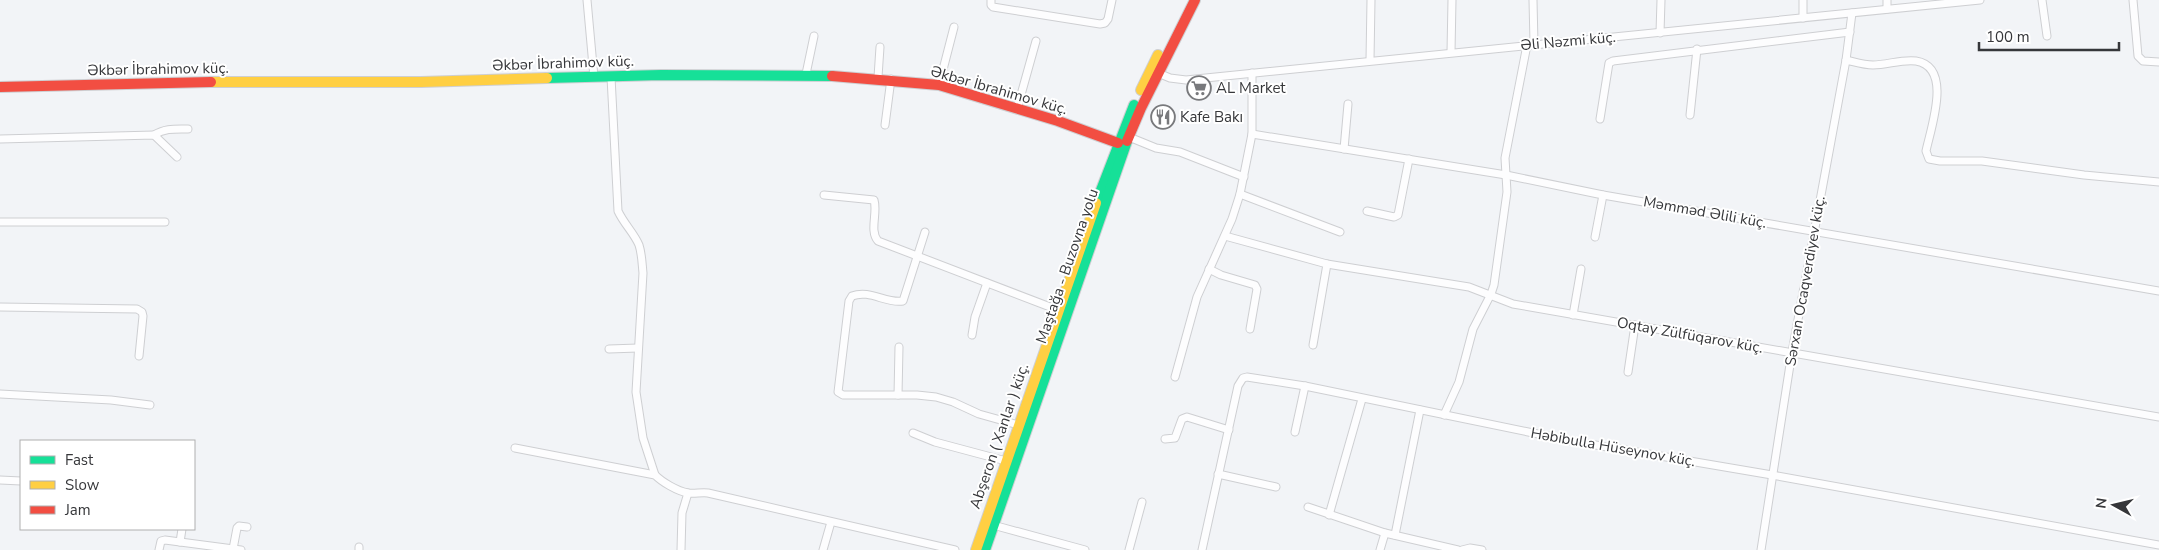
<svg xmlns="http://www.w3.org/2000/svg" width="2159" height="550" font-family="'Nunito Sans',sans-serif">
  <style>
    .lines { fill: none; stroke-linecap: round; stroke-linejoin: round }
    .street-casing { stroke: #cecfd2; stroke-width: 9 }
    .fast-casing { stroke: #cecfd2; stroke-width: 12 }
    .slow-casing { stroke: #cecfd2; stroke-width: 12 }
    .jam-casing { stroke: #cecfd2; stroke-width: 12 }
    .street { stroke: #fdfdfe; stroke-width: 7 }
    .fast { stroke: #16e098; stroke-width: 10 }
    .slow { stroke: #ffcf43; stroke-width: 10 }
    .jam { stroke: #f24e42; stroke-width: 10 }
    .labels { text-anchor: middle; stroke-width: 4; stroke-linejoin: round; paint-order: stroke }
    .street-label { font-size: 15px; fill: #36373a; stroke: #fff }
    .poi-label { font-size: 15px; fill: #36373a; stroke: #fff; text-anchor: start }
  </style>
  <rect width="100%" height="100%" fill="#f2f4f7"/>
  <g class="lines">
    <g class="street-casing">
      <g id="street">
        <path d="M587 0 594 77"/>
        <path d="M991 0V5L993 7 1100 24 1105 23 1108 19 1112 0"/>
        <path d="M1533 0 1534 44"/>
        <path d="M1803 0V18"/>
        <path d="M1887 0V9"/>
        <path d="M2042 0 2047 36"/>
        <path d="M2133 0 2138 56 2143 61 2159 62"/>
        <path d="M1660 33 1661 0"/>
        <path d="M1451 52 1452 0"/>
        <path d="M1370 60 1371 0"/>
        <path d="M1846 60C1855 62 1864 65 1873 65 1887 65 1902 59 1916 61 1953 67 1931 127 1926 151L1929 159 1940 161H1982L2084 175 2159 182"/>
        <path d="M1158 73 1170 78 1186 80C1451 51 1716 28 1980 0"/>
        <path d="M806 74 814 36"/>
        <path d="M611 77 618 211C624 224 634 233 639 245 642 254 642 264 643 273L636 392 643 438 655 475"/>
        <path d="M878 77 880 47"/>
        <path d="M939 85 954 27"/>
        <path d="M1017 109 1036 41"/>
        <path d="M1690 115 1697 49"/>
        <path d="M1600 119 1609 63 1613 61 1850 32"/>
        <path d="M885 125 891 79"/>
        <path d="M1252 134 1506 175 1603 195 2159 291"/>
        <path d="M154 135C165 128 175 129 188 129"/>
        <path d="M1129 137 1156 148 1180 152 1244 177"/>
        <path d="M0 139 154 135 177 157"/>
        <path d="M1344 149 1348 104"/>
        <path d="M1240 194 1340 232"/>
        <path d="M824 195 874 200C878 212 869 231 878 241L1058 310"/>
        <path d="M1367 211 1394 217 1398 215 1409 159"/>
        <path d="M0 222H165"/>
        <path d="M925 232 903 301C886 304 870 289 852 296L849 301 838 392 843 395H917L936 397 953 402 979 414 1018 425"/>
        <path d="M1225 236 1327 264 1469 287 1513 304 2159 417"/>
        <path d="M1595 237 1603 195"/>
        <path d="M1209 269 1221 275 1255 285 1257 289 1250 329"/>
        <path d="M0 307 137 309 142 312 143 316 139 356"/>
        <path d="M1573 315 1581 269"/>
        <path d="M972 335 975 317 987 283"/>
        <path d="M1313 345 1327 264"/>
        <path d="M609 349 638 348"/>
        <path d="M1628 372 1635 325"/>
        <path d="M1175 377 1197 297 1232 219 1240 194 1252 134V73"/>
        <path d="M0 394 111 400 150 405"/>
        <path d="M898 395 899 347"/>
        <path d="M1444 415 1459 382 1473 329 1491 294 1494 285 1507 192 1505 158 1527 45"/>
        <path d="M1295 432 1305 386"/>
        <path d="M913 433 935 442 1006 461"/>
        <path d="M1165 439 1175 438 1182 419 1187 417 1229 430"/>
        <path d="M515 448 655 475C662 482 677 491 688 493 694 494 702 492 708 493L955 550"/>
        <path d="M1218 474 1276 487"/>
        <path d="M0 480 21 481"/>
        <path d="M1308 507 1385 533 1458 550"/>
        <path d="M1329 515 1362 399"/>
        <path d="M993 525 1085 550"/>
        <path d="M1395 535 1420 410"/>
        <path d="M180 542 182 529"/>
        <path d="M233 549 237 528 239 526 247 527"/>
        <path d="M159 550 161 541 165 540 241 550"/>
        <path d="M359 550V547"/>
        <path d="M681 550 682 513 688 493"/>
        <path d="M823 550 831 522"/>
        <path d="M1129 550 1142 502"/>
        <path d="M1202 550 1238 386 1243 378 1247 377 1305 386 1572 441 1772 475 2159 545"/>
        <path d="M1380 550 1385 533"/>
        <path d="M1462 550 1470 548 1482 550"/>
        <path d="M1761 550 1792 352 1846 60 1852 13"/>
      </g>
    </g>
    <g class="fast-casing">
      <g id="fast">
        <path d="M547 78 661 75 832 76"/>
        <path d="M1096 203 1134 105"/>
        <path d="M985 550 1127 141"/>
      </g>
    </g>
    <g class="slow-casing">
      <g id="slow">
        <path d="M211 82H421L547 78"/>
        <path d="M1141 90 1158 55"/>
        <path d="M976 550 1096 203"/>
      </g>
    </g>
    <g class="jam-casing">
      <g id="jam">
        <path d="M832 76 939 85 1058 121 1118 143"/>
        <path d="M0 87 211 82"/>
        <path d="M1127 141 1141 108 1195 0"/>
      </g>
    </g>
    <use href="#street" class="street"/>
    <use href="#fast" class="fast"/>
    <use href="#slow" class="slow"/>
    <use href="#jam" class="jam"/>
  </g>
  <defs>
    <g id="supermarket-ring" transform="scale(1.25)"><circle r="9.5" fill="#fff" stroke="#78797c" stroke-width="1.5"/><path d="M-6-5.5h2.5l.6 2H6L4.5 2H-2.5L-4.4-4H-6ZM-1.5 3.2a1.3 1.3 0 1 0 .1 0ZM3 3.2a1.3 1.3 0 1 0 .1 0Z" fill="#78797c"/></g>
    <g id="restaurant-ring" transform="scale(1.25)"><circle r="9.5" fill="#fff" stroke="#78797c" stroke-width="1.5"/><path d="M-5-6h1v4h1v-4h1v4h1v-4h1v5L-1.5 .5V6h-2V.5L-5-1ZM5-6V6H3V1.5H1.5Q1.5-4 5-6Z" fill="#78797c"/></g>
  </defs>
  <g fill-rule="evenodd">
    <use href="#supermarket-ring" x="1199" y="88"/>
    <use href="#restaurant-ring" x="1163" y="117"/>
  </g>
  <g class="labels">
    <g class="street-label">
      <text transform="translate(1568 41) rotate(-5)" y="5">Əli Nəzmi küç.</text>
      <text transform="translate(563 63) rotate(-2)" y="5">Əkbər İbrahimov küç.</text>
      <text transform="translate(158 69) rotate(-1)" y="5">Əkbər İbrahimov küç.</text>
      <text transform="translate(999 90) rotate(16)" y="5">Əkbər İbrahimov küç.</text>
      <text transform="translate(1705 212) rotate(10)" y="5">Məmməd Əlili küç.</text>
      <text transform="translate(1067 266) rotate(-71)" y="5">Maştağa - Buzovna yolu</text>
      <text transform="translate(1805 281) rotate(-80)" y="5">Sərxan Ocaqverdiyev küç.</text>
      <text transform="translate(1690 335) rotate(10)" y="5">Oqtay Zülfüqarov küç.</text>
      <text transform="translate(999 436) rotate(-71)" y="5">Abşeron ( Xanlar ) küç.</text>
      <text transform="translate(1613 447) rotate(10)" y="5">Həbibulla Hüseynov küç.</text>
    </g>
    <g class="poi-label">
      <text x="1216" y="93">AL Market</text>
      <text x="1180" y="122">Kafe Bakı</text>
    </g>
  </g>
  <rect x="20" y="440" width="175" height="90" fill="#ffffff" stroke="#afafb0"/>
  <rect x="30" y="456" width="25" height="8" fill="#16e098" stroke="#afafb0"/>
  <text x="65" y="465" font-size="15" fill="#36373a">Fast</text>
  <rect x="30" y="481" width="25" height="8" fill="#ffcf43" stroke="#afafb0"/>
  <text x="65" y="490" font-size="15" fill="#36373a">Slow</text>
  <rect x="30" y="506" width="25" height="8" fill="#f24e42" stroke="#afafb0"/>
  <text x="65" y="515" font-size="15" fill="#36373a">Jam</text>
  <g transform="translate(2114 505) rotate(278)" stroke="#ffffff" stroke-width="4" paint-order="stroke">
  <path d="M0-4L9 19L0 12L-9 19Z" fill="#36373a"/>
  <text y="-8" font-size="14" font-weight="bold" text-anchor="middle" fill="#36373a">N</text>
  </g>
  <path d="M1979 42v8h140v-8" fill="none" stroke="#36373a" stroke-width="2.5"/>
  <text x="1986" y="42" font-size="15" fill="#36373a" stroke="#ffffff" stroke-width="4" paint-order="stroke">100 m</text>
</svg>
